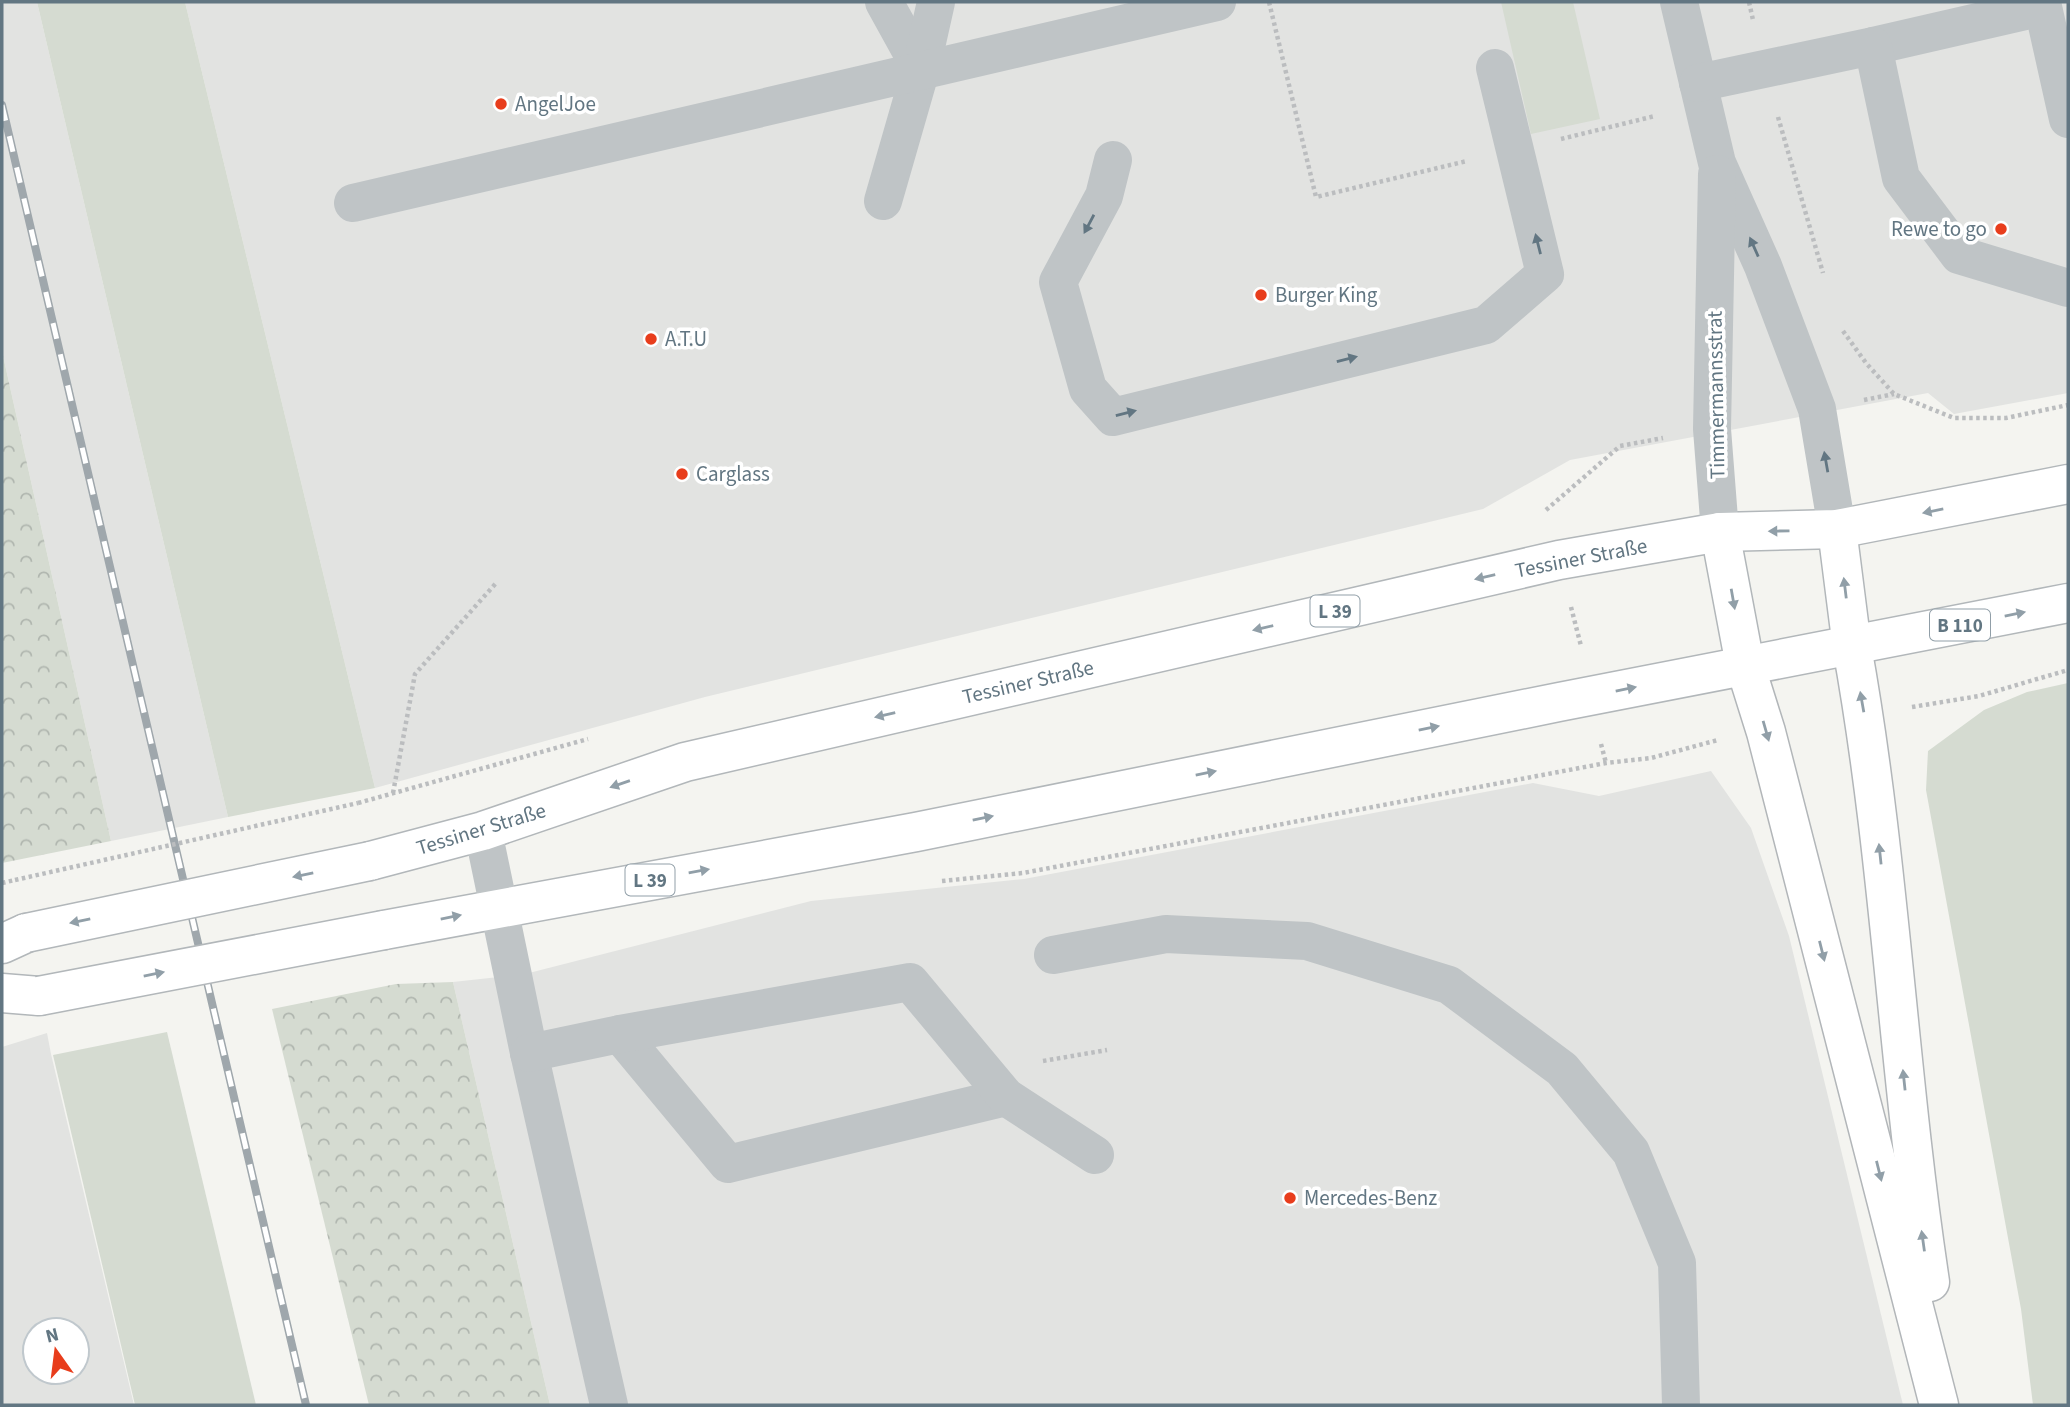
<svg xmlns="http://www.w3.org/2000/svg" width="2070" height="1407" font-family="'Source Sans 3',sans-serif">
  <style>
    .built { fill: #e2e3e1; fill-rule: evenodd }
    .green { fill: #d5dbd1 }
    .forest { fill: url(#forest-crowns) }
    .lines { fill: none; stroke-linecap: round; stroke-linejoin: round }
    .major-casing { stroke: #b2b7ba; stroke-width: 41 }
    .highway-casing { stroke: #b2b6b9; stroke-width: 41 }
    .path { stroke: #bbbdbf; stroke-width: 4.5; stroke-dasharray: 3.5 3.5; stroke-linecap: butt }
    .minor { stroke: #bfc4c6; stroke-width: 38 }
    .major { stroke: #fff; stroke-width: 38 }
    .highway { stroke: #fff; stroke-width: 38 }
    .rail-casing { stroke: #9fa7ac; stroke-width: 8 }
    .rail { stroke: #fff; stroke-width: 5; stroke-dasharray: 16; stroke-linecap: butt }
    .major-bridge-casing { stroke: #b2b7ba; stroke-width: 41; stroke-linecap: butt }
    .path-bridge { stroke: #bbbdbf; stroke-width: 4.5; stroke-dasharray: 3.5 3.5; stroke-linecap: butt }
    .major-bridge { stroke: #fff; stroke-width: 38 }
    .oneway { fill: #627682 }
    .oneway2 { fill: #919fa8 }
    .poi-dot { fill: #e83d1c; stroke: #fff; stroke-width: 2.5 }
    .labels { text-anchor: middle; stroke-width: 7; stroke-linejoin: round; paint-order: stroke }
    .shield { fill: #fff; stroke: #919fa8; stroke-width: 2 }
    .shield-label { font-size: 19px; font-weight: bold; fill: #627682 }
    .poi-label { font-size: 21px; fill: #627682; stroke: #fff; text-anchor: start }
    .street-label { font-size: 21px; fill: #627682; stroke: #fff }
  </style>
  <defs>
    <pattern id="forest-crowns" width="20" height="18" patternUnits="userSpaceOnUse" patternTransform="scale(1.75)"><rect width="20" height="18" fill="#d5dbd1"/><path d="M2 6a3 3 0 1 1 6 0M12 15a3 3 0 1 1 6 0" fill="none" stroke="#b0b6af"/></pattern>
  </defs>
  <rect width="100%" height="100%" fill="#f4f4f0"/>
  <g class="built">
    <path d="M2 2H37L228 817 111 841 2 351Z"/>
    <path d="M185 2H2068V393L1954 414 1928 393 1570 460 1483 509 705 697 375 788Z"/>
    <path d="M1711 771 1751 828 1789 936 1903 1405H550L453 982 525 974 811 901 1024 879 1533 783 1599 796Z"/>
    <path d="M47 1033 51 1054 134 1405H2V1047ZM35 1330H77V1372H35Z"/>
  </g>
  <g class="green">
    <path d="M37 2H185L375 788 228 817Z"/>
    <path d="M1501 2H1573L1600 119 1531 134Z"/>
    <path d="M2068 683V1405H2033L2021 1309 1926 790 1928 751 1984 710 2027 692Z"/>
    <path d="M167 1032 256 1405H135L53 1055Z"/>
  </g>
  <g class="forest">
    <path d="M2 351 111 841 2 863Z"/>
    <path d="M453 982 550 1405H369L272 1009 396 984Z"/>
  </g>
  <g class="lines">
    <g class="major-casing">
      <g id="major">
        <path d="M1837 529 1852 647"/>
        <path d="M1720 532 1745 665"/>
        <path d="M370 861 483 831 685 762 1559 560 1720 532 1837 529 2068 484"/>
        <path d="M384 930 916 832 1559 702 2068 603"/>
        <path d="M2 944 26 933"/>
        <path d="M2 993 39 996"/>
      </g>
    </g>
    <g class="highway-casing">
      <g id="highway">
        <path d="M1852 647C1890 857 1898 1071 1930 1282"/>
        <path d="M1745 665 1766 732 1939 1405"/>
      </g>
    </g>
    <g class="path">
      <path d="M1269 2 1316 197 1467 161"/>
      <path d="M1749 2 1753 20"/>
      <path d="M1778 117 1823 273"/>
      <path d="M1561 139 1655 116"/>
      <path d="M1843 331 1866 363 1894 394 1954 418H2006L2068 405"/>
      <path d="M1864 400 1894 394"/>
      <path d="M1546 510 1620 446 1663 438"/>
      <path d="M1571 607 1581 646"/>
      <path d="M1912 707 1979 696 2068 670"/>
      <path d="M1601 744 1606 763"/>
      <path d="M393 793 415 674 497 582"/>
      <path d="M358 803 588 739"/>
      <path d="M942 881 1023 873 1606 763 1651 758 1718 740"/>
      <path d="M2 883 15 880"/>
      <path d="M1043 1061 1107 1050"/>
    </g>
    <g class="minor">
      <path d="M884 2 921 69"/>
      <path d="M1679 2 1717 163 1763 266 1817 409 1837 529"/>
      <path d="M1873 46 2043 7 2068 119"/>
      <path d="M1698 83 1873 46 1901 178 1959 255 2068 288"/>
      <path d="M1113 160 1104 196 1058 282 1088 389 1113 417 1486 325 1545 274 1495 68"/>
      <path d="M1717 174 1712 429 1720 532"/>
      <path d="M883 201 921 69 936 2"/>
      <path d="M353 203 1217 2"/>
      <path d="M483 831 529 1053 609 1405"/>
      <path d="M1053 955 1166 934 1307 941 1449 985 1562 1069 1631 1152 1677 1263 1681 1405"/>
      <path d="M620 1034 728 1164 1006 1097"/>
      <path d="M529 1053 620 1034 910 982 1006 1097 1095 1155"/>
    </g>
    <use href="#major" class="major"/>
    <use href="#highway" class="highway"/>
    <g class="rail-casing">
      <path id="rail" d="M2 105 306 1405"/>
    </g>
    <use href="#rail" class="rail"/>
    <g class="major-bridge-casing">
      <g id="major-bridge">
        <path d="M26 933 370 861"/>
        <path d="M39 996 384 930"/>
      </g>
    </g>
    <path class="path-bridge" d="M15 880 358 803"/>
    <use href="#major-bridge" class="major-bridge"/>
  </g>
  <defs><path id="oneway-solid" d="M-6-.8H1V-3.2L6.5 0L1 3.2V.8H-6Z" transform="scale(1.75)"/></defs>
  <g class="oneway">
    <use href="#oneway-solid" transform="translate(1089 224) rotate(118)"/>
    <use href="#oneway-solid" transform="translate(1538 244) rotate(-104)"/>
    <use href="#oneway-solid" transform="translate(1754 247) rotate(-114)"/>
    <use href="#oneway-solid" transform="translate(1347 359) rotate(-14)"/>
    <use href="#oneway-solid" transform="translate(1126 413) rotate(-14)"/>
    <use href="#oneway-solid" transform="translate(1826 462) rotate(-100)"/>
  </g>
  <g class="oneway2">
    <use href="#oneway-solid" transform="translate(1933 511) rotate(169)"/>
    <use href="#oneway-solid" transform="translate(1779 531) rotate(179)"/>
    <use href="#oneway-solid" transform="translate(1485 577) rotate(167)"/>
    <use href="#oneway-solid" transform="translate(1845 588) rotate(-97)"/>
    <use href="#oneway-solid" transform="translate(1733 599) rotate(80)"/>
    <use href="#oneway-solid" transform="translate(2015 614) rotate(-11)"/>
    <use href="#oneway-solid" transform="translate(1263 628) rotate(167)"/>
    <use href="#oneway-solid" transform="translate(1626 689) rotate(-11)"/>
    <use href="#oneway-solid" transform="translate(1862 702) rotate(-100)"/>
    <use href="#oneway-solid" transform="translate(885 715) rotate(167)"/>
    <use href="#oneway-solid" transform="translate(1429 728) rotate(-11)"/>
    <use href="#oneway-solid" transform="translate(1766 731) rotate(74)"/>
    <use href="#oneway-solid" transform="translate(1206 773) rotate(-11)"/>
    <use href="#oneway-solid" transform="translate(620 784) rotate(161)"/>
    <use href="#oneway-solid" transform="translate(983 818) rotate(-11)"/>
    <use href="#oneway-solid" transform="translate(1880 854) rotate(-96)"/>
    <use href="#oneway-solid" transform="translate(699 871) rotate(-10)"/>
    <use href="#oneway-solid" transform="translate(303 875) rotate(168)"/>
    <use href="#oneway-solid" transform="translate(451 917) rotate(-11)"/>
    <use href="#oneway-solid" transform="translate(80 921) rotate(168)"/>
    <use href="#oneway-solid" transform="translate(1822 951) rotate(76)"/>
    <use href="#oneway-solid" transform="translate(154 974) rotate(-11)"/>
    <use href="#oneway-solid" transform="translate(1904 1080) rotate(-96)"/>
    <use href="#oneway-solid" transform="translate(1879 1171) rotate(76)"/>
    <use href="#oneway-solid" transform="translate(1923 1241) rotate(-98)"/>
  </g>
  <g class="poi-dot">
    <circle cx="501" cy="104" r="7"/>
    <circle cx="2001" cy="229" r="7"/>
    <circle cx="1261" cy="295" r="7"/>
    <circle cx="651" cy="339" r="7"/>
    <circle cx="682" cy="474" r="7"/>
    <circle cx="1290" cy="1198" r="7"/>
  </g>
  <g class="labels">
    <g class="shield">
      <rect x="1310.5" y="595.5" width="49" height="31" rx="5"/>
      <rect x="1930" y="609.5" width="60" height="31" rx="5"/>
      <rect x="625.5" y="864.5" width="49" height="31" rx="5"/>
    </g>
    <g class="shield-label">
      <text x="1335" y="618">L 39</text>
      <text x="1960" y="632">B 110</text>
      <text x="650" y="887">L 39</text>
    </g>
    <g class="poi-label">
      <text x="515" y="111">AngelJoe</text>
      <text x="1987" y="236" text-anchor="end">Rewe to go</text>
      <text x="1275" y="302">Burger King</text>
      <text x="665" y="346">A.T.U</text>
      <text x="696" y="481">Carglass</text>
      <text x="1304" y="1205">Mercedes-Benz</text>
    </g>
    <g class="street-label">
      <text transform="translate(1716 395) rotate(-91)" y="7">Timmermannsstrat</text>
      <text transform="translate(1581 558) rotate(-11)" y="7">Tessiner Straße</text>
      <text transform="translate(1028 682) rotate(-13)" y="7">Tessiner Straße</text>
      <text transform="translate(481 829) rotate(-17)" y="7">Tessiner Straße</text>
    </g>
  </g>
  <rect width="2070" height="1407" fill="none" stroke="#627682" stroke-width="7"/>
  <g transform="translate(56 1351) rotate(346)"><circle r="33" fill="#ffffff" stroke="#c0c8cd" stroke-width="2"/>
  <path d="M0-5L12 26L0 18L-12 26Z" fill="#e83d1c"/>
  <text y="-10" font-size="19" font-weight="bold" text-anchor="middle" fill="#627682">N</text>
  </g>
</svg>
